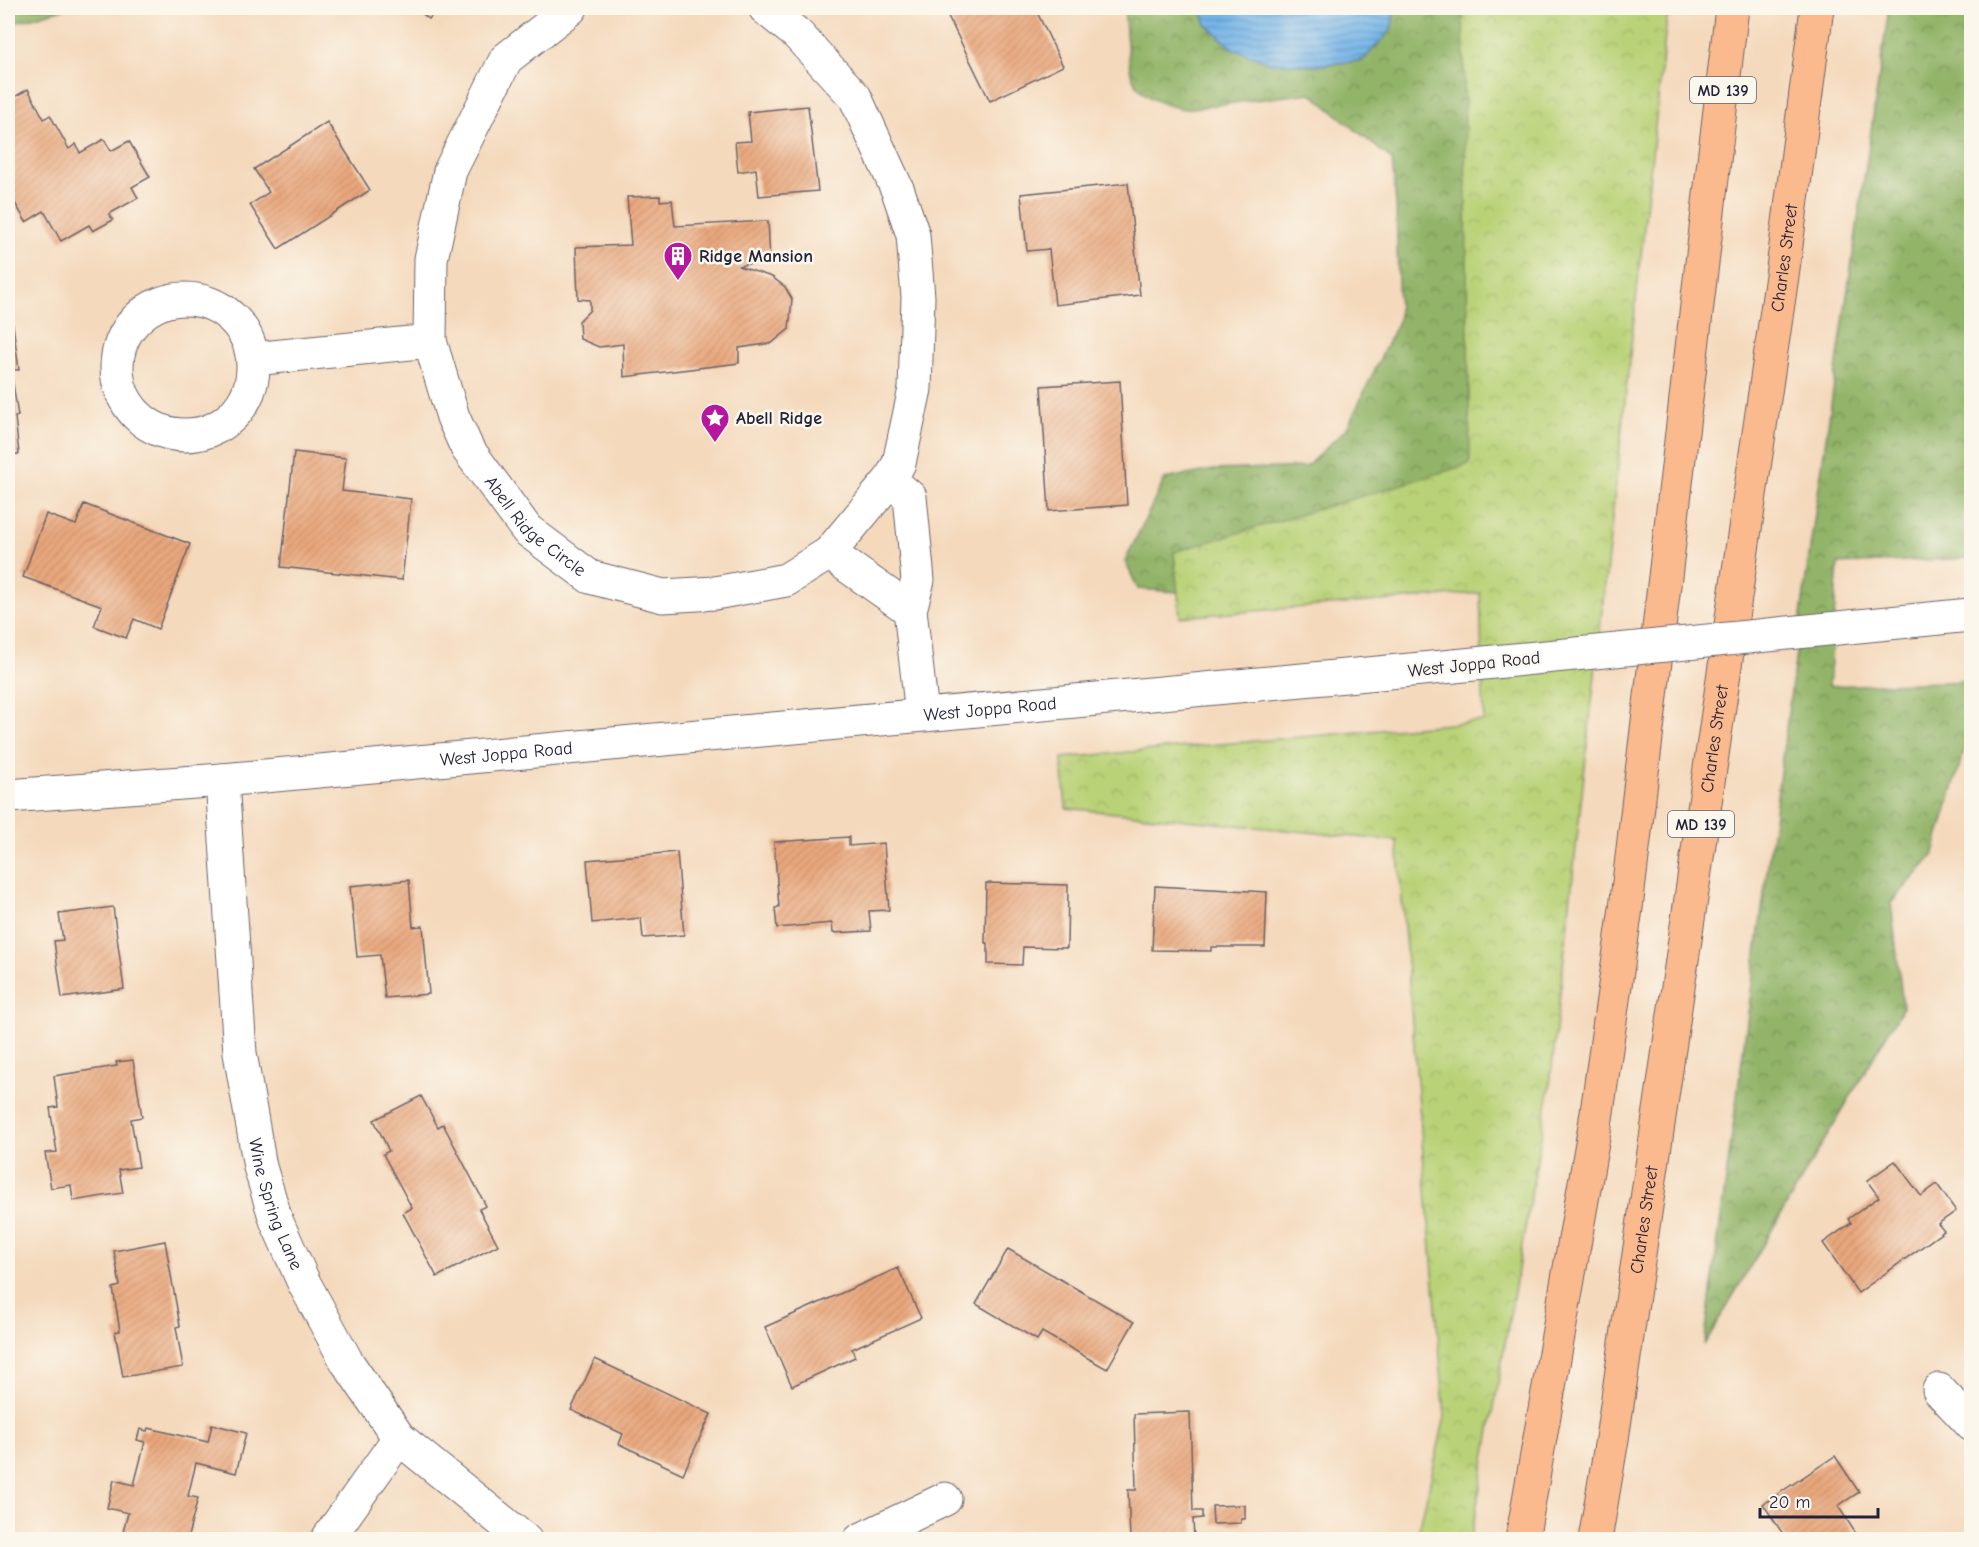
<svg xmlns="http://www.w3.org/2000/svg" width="1979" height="1547" font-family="'Comic Neue',sans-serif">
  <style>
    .forest { fill: url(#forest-crowns); stroke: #5a6b52; stroke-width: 1.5 }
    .park { fill: url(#park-crowns); stroke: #6e7a59; stroke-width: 1.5 }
    .water { fill: url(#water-rules); stroke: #4c6c92; stroke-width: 1.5 }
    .building { fill: url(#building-hatch) }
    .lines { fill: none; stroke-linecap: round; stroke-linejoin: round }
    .minor-casing { stroke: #6c6268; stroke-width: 35 }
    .major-casing { stroke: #6c6268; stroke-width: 35 }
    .minor { stroke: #fff; stroke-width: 33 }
    .major { stroke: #fbba8d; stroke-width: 33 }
    .minor-bridge-casing { stroke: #6c6268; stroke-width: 35; stroke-linecap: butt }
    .minor-bridge { stroke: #fff; stroke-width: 33 }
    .labels { text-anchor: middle; stroke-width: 5; stroke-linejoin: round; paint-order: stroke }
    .shield { fill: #fbf7ec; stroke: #636270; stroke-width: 1.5 }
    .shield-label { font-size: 16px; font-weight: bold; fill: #22223b }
    .poi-label { font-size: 18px; font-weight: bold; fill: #22223b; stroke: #fbf7ec; text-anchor: start }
    .street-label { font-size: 18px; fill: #22223b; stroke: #fbf7ec }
  </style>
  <defs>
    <pattern id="forest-crowns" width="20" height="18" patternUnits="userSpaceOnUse" patternTransform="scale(1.5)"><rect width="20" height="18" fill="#92b468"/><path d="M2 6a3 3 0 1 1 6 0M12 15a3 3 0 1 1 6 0" fill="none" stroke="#779257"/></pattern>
    <pattern id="park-crowns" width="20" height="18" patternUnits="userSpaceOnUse" patternTransform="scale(1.5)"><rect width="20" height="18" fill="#b9d277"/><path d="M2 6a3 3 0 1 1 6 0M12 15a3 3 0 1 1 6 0" fill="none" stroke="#9fb468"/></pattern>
    <pattern id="water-rules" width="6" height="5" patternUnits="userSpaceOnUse" patternTransform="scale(1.5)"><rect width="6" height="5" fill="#75b5e9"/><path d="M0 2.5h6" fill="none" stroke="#6093be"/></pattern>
    <pattern id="building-hatch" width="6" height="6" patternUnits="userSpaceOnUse" patternTransform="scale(1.5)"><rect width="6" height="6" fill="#e9a77c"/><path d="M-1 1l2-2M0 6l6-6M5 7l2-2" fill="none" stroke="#c88f6c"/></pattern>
  </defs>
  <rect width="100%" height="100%" fill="#fbf7ec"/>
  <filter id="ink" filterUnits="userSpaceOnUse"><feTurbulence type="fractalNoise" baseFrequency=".0167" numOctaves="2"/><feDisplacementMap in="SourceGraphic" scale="12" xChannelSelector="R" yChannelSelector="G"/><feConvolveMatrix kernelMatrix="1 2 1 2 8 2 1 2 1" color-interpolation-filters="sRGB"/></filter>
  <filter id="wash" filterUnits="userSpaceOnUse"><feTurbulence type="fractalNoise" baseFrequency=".008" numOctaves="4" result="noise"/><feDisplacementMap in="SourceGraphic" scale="24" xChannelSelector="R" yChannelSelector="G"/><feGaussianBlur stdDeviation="1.35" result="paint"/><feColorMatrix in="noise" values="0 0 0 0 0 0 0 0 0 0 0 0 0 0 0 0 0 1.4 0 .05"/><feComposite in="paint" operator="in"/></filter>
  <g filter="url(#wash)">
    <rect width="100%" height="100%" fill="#f4d9bc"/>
    <g class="forest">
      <path d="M8 8H66L8 25Z"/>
      <path d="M1124 8H1663L1621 407 1242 597 1138 589 1125 561 1165 479 1213 470 1306 467 1347 428 1399 319 1396 203 1392 160 1311 93 1185 109C1166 106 1142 98 1133 79 1127 66 1126 24 1124 8Z"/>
      <path d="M1889 8H1971V558L1838 564 1829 686 1971 681V726L1933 856 1891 903 1903 1007 1704 1345 1810 548Z"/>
    </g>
    <path class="park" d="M1463 8H1668L1550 1085 1471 1539H1417L1445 1417 1397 841 1066 808 1062 758 1484 721 1480 593 1180 617 1174 552 1470 464Z"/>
    <path class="water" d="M1201 8H1395L1391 30 1363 60 1314 66 1269 62 1233 49 1206 24Z"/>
    <g id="blocks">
      <g class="building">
        <path d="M415 8H438L429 19Z"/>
        <path d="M944 8H1035L1063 66 990 101Z"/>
        <path d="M28 89 44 119 50 115 69 149 76 144 80 153 104 139 111 151 129 141 150 177 132 187 138 198 109 214 113 220 93 231 89 225 61 241 44 211 26 222 12 198 8 200V101Z"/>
        <path d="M808 106 818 191 759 196 756 169 738 172 735 142 751 141 748 112Z"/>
        <path d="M327 122 370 190 278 249 250 205 269 192 254 169Z"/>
        <path d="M1128 183 1140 295 1055 305 1049 249 1027 251 1021 194Z"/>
        <path d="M660 196V201L672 200 675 226 768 221 770 260 738 266 772 277 785 287 792 299 789 329 772 343 739 348V363L624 377 623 344 599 347 580 339 579 321 590 310V300L578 299 576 247 631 245 627 197Z"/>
        <path d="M8 325H13L19 370H11L18 416 15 417 19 454 8 455Z"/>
        <path d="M1120 381 1127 505 1049 511 1041 386Z"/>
        <path d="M294 452 346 458 342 491 411 499 402 580 281 567Z"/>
        <path d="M84 504 190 544 158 629 134 619 126 638 94 626 102 606 23 577 46 514 76 525Z"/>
        <path d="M849 837V846L884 843 889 910 869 911 871 931 833 933 832 923 777 928 775 908 779 907 774 842Z"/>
        <path d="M677 852 684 935 643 938 641 918 592 923 587 860Z"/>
        <path d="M409 880 413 927 423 926 429 994 385 998 380 955 357 957 350 886Z"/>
        <path d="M986 883 1068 885 1067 948 1023 947 1022 965 988 964V943H985Z"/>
        <path d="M1155 886 1267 892 1265 947H1211V951L1152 950Z"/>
        <path d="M113 907 124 989 62 998 54 941 63 940 59 914Z"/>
        <path d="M133 1060 142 1117 131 1119 139 1167 119 1170 123 1193 73 1201 71 1185 51 1188 45 1153 57 1152 50 1108 58 1107 54 1076 117 1066 116 1062Z"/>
        <path d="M421 1096 438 1127 443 1124 486 1206 479 1209 498 1245 437 1277 403 1213 412 1208 383 1154 389 1151 374 1120Z"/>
        <path d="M1895 1161 1921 1196 1937 1184 1956 1211 1938 1224 1944 1231 1858 1293 1823 1243 1851 1223 1848 1219 1879 1197 1867 1181Z"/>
        <path d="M165 1241 180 1326 176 1327 183 1367 123 1377 115 1332 120 1331 113 1288 120 1286 114 1251Z"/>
        <path d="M1008 1249 1134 1322 1107 1369 1042 1332 1037 1340 976 1304Z"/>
        <path d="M898 1268 921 1318 852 1349 855 1357 792 1386 765 1327Z"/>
        <path d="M595 1359 711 1414 683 1474 619 1444 623 1434 571 1410Z"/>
        <path d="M1190 1412 1193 1511H1202V1518L1193 1519 1194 1540H1130L1128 1490H1136L1134 1414Z"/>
        <path d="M212 1424 246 1433 236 1473 196 1463 188 1496 198 1498 187 1540H121L128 1513 107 1508 114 1480 134 1485 145 1442 137 1440 140 1429 147 1431 148 1428 208 1442Z"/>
        <path d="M1835 1456 1859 1492 1838 1506 1860 1540H1787L1763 1504Z"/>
        <path d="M1245 1505V1519H1241V1523L1213 1524 1212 1506Z"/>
      </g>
    </g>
  </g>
  <g filter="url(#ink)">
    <use href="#blocks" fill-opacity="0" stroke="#6c6268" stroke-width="1.5"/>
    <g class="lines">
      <g class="minor-casing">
        <g id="minor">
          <path id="s1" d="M571 8 506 59 450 171 431 259 430 341 453 417 467 448 527 530 590 577 663 596 715 593 786 580 829 553 890 480 899 463 915 389 918 297 913 235 898 191 855 97 797 34 765 8"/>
          <circle cx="185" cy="367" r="68"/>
          <path d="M253 359 430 341"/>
          <path d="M890 480 910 497 918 580 910 610 922 714"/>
          <path d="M829 553 910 610"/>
          <path id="s2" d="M222 780 240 1053 260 1167 276 1220 304 1283 347 1362 399 1438 525 1540"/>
          <path id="s3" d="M8 796 222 780 1454 666"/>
          <path d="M1939 1390 1972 1425"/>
          <path d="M327 1540 399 1438"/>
          <path d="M860 1540 945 1499"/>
        </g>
      </g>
      <g class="major-casing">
        <g id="major">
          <path d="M1522 1540 1595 1126 1626 908 1732 8"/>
          <path id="s4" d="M1595 1540 1612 1439 1782 276 1817 8"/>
        </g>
      </g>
      <use href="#minor" class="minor"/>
      <use href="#major" class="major"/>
      <g class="minor-bridge-casing">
        <path id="minor-bridge" d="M1454 666 1970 615"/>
      </g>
      <use href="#minor-bridge" class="minor-bridge"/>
    </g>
  </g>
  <defs>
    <g id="building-pin" transform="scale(1.5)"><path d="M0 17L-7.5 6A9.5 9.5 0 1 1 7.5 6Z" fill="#b5179e" stroke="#fbf7ec"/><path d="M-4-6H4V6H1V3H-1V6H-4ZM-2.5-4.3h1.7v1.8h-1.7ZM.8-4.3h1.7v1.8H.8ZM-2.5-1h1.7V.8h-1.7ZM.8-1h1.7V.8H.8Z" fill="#fff"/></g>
    <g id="sight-pin" transform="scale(1.5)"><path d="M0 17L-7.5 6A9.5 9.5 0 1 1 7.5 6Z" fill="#b5179e" stroke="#fbf7ec"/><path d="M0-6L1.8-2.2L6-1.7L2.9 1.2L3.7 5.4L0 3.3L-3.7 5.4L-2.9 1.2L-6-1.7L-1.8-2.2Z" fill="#fff"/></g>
  </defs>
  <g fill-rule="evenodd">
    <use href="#building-pin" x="678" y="256"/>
    <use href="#sight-pin" x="715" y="418"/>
  </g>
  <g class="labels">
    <g class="shield">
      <rect x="1690" y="77" width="66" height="26" rx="4.5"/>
      <rect x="1668" y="811" width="66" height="26" rx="4.5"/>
    </g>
    <g class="shield-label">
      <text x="1723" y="96">MD 139</text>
      <text x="1701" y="830">MD 139</text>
    </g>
    <g class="poi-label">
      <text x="699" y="262">Ridge Mansion</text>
      <text x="736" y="424">Abell Ridge</text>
    </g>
    <g class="street-label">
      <text dy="6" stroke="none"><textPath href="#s4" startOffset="1296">Charles Street</textPath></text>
      <text dy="6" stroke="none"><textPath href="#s1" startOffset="598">Abell Ridge Circle</textPath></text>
      <text transform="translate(1474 664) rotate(-6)" y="6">West Joppa Road</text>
      <text dy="6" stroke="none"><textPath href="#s3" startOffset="986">West Joppa Road</textPath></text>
      <text dy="6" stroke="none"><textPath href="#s4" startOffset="810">Charles Street</textPath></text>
      <text dy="6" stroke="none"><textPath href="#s3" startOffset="500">West Joppa Road</textPath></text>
      <text dy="6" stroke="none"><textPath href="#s2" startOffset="429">Wine Spring Lane</textPath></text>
      <text dy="6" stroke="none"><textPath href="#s4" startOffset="324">Charles Street</textPath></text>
    </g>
  </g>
  <rect width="1979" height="1547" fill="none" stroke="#fbf7ec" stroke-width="30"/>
  <path d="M1760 1508v9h118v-9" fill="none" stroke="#22223b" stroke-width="3"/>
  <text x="1769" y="1508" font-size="18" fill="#22223b" stroke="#fbf7ec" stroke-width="4.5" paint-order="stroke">20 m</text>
</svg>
